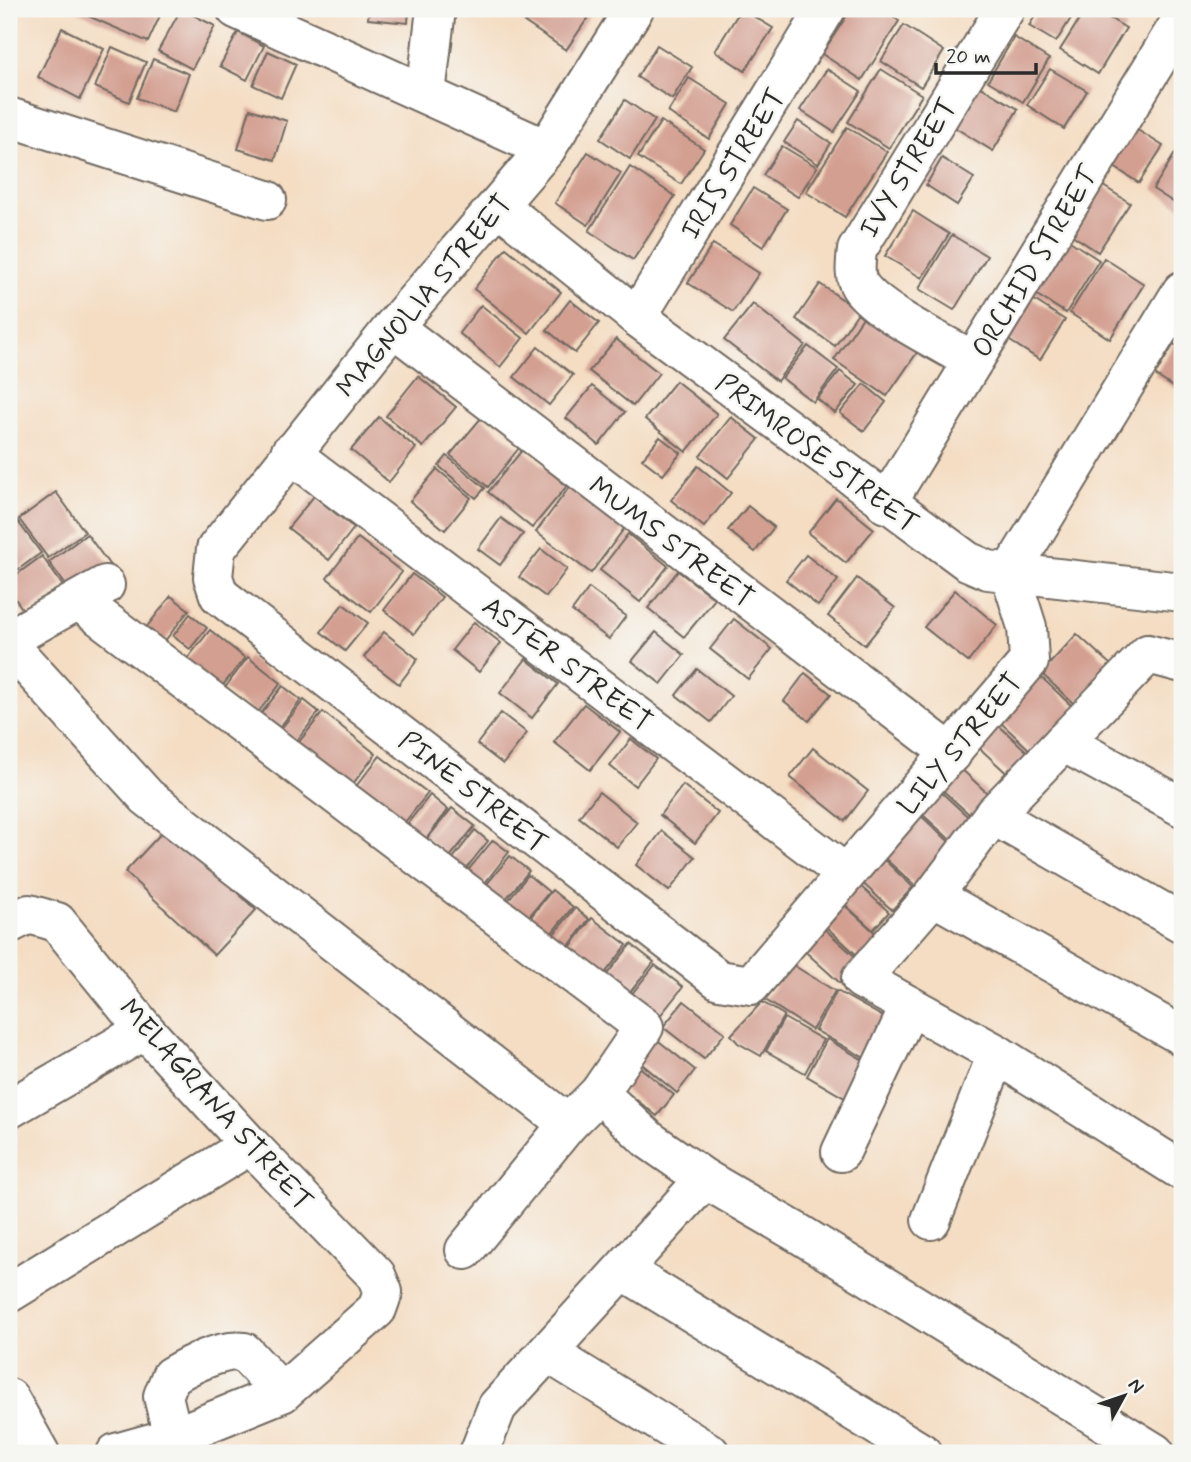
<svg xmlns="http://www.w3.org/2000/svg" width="1191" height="1462" font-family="Mynerve,sans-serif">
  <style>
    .building { fill: #d39f91 }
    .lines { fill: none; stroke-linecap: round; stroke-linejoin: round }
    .street-casing { stroke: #716960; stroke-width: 42 }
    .street { stroke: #fff; stroke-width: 38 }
    .labels { text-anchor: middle; stroke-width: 5; stroke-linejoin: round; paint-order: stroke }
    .street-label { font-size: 28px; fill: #2b2b2b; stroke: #f6f6f2 }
  </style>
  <rect width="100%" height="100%" fill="#f6f6f2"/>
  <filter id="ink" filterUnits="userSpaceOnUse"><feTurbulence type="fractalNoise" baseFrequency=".0143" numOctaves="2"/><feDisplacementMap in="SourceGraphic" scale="14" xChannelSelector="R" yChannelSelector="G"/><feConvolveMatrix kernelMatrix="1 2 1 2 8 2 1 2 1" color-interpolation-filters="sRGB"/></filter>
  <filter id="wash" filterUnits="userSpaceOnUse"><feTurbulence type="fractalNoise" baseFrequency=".00686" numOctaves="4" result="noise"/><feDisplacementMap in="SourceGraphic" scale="28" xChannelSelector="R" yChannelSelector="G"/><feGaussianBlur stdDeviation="1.57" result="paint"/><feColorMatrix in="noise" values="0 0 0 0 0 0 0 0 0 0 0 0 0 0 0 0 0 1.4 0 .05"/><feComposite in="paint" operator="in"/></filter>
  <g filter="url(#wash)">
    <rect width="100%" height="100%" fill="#f4ddc3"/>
    <g id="blocks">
      <g class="building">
        <path d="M72 9H163L148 42Z"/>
        <path d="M181 9 215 26 192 69 158 51Z"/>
        <path d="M369 9H409L408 23 368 19Z"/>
        <path d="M518 9H594L566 50 514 15Z"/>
        <path d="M741 9 773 28 745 71 715 51Z"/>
        <path d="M851 9H881L899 21 862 80 822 54Z"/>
        <path d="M1039 9H1063L1073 15 1056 42 1029 26Z"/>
        <path d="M1086 9H1094L1126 28 1098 74 1060 50Z"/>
        <path d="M904 25 944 51 921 87 881 61Z"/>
        <path d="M62 28 104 49 80 99 38 77Z"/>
        <path d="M238 32 264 46 247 80 220 66Z"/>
        <path d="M1014 37 1049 59 1023 102 988 81Z"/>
        <path d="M657 45 692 67 672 99 637 77Z"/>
        <path d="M112 47 146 62 129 102 95 87Z"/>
        <path d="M268 51 296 64 281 98 253 85Z"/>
        <path d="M153 59 189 74 174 112 137 98Z"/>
        <path d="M827 69 861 91 834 132 800 110Z"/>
        <path d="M881 69 922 95 889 148 848 122Z"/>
        <path d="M1050 69 1087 91 1064 129 1027 105Z"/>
        <path d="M689 78 730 104 709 139 668 112Z"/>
        <path d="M979 86 1018 109 993 151 954 127Z"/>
        <path d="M625 100 655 120 630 159 600 139Z"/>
        <path d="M250 109 287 121 275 160 238 149Z"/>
        <path d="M661 121 704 149 681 184 638 157Z"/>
        <path d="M798 121 831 143 818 164 784 142Z"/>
        <path d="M1128 124 1163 146 1139 183 1105 161Z"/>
        <path d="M847 127 887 152 845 217 806 192Z"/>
        <path d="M782 146 817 167 798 197 763 175Z"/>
        <path d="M588 152 621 173 588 225 555 203Z"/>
        <path d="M1176 152 1182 156V208L1153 189Z"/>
        <path d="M942 158 974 178 957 205 926 185Z"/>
        <path d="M630 167 675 196 633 260 589 231Z"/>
        <path d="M1097 182 1130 203 1098 252 1066 231Z"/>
        <path d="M753 188 787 209 763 247 730 225Z"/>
        <path d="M913 211 949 234 922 278 885 256Z"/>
        <path d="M952 235 987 256 954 310 919 289Z"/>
        <path d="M1062 236 1099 260 1066 313 1029 290Z"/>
        <path d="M713 244 759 273 733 312 688 283Z"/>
        <path d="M506 248 561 292 529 333 474 289Z"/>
        <path d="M1104 258 1144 284 1110 339 1070 313Z"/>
        <path d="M820 284 859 311 835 346 796 319Z"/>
        <path d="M1028 296 1065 320 1040 360 1002 336Z"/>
        <path d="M570 300 599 323 575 353 547 330Z"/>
        <path d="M753 304 805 345 777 381 724 340Z"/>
        <path d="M872 304 925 341 887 396 834 360Z"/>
        <path d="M481 305 523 338 500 367 459 333Z"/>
        <path d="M616 339 659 373 633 406 589 371Z"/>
        <path d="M1174 344 1182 349V393L1155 375Z"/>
        <path d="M808 346 838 369 813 402 782 378Z"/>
        <path d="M538 347 573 375 549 405 514 377Z"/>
        <path d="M840 371 858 385 835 413 817 399Z"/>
        <path d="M418 376 456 407 423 447 386 416Z"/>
        <path d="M676 381 717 414 686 452 645 419Z"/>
        <path d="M864 384 886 402 864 431 840 413Z"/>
        <path d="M592 386 625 412 599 445 566 418Z"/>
        <path d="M379 417 416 448 389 482 351 450Z"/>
        <path d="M482 417 519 448 488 487 450 455Z"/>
        <path d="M731 417 759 439 728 478 700 456Z"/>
        <path d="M660 437 681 453 663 475 642 459Z"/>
        <path d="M523 449 567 486 532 528 488 492Z"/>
        <path d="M447 456 485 488 476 498 439 466Z"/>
        <path d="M698 466 731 493 704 527 671 500Z"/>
        <path d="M437 469 471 498 445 530 410 501Z"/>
        <path d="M574 481 629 522 591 573 536 532Z"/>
        <path d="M56 492 85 532 48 558 19 519Z"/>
        <path d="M314 496 354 528 329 560 288 528Z"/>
        <path d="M836 498 874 529 846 563 808 533Z"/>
        <path d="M748 506 774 527 755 552 728 530Z"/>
        <path d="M501 518 523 534 500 565 478 549Z"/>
        <path d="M16 519 41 553 9 576V524Z"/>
        <path d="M87 534 111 567 73 595 49 562Z"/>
        <path d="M628 534 668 566 640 602 600 570Z"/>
        <path d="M358 538 402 572 371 612 327 578Z"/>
        <path d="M541 549 567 569 546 597 519 577Z"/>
        <path d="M806 555 838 580 818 606 786 580Z"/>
        <path d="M42 556 63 586 26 614 9 590V580Z"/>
        <path d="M678 571 715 599 684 637 648 608Z"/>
        <path d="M412 574 442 597 414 634 384 610Z"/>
        <path d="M857 578 895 608 865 645 828 616Z"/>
        <path d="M589 588 626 616 609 639 572 611Z"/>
        <path d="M955 590 997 625 968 662 924 627Z"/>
        <path d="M171 596 189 610 160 647 142 633Z"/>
        <path d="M343 604 368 623 345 651 321 632Z"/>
        <path d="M190 614 207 628 190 649 173 636Z"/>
        <path d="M734 619 772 649 748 679 710 649Z"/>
        <path d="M474 622 501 643 479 672 452 650Z"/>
        <path d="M210 630 245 658 219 690 184 663Z"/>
        <path d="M384 632 418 659 399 684 364 657Z"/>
        <path d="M656 632 684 655 661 684 632 661Z"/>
        <path d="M1077 634 1111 665 1075 705 1041 673Z"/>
        <path d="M248 657 281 683 256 715 224 689Z"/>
        <path d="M526 659 558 684 532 718 500 693Z"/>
        <path d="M697 669 731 696 711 722 676 695Z"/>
        <path d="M805 673 831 694 809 721 784 701Z"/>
        <path d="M1039 675 1075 709 1034 754 998 720Z"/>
        <path d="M283 686 301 700 276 732 258 717Z"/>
        <path d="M304 700 319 712 295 743 280 730Z"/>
        <path d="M584 704 620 732 590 770 554 742Z"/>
        <path d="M323 712 376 754 348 790 294 748Z"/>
        <path d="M501 713 527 733 503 764 477 744Z"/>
        <path d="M996 723 1033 757 1013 779 976 745Z"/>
        <path d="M631 739 656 759 635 786 610 766Z"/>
        <path d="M813 748 868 791 845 821 790 777Z"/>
        <path d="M380 756 428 793 401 827 353 790Z"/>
        <path d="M958 766 998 803 979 823 939 787Z"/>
        <path d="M683 785 718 813 695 843 660 815Z"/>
        <path d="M599 792 637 822 617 847 579 817Z"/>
        <path d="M941 792 977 825 957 846 922 814Z"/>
        <path d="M430 795 448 810 423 843 404 828Z"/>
        <path d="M452 808 475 826 450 857 427 839Z"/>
        <path d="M918 813 958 850 921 891 880 854Z"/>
        <path d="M167 827 256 910 214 955 125 872Z"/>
        <path d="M475 830 488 841 464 871 451 861Z"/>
        <path d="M662 831 695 857 669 891 636 865Z"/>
        <path d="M493 840 509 852 481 888 464 875Z"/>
        <path d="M879 855 913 887 892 910 858 879Z"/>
        <path d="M510 856 529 871 500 906 481 891Z"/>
        <path d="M528 875 549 892 527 919 506 903Z"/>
        <path d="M857 883 889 912 873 930 841 901Z"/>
        <path d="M552 890 573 907 546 940 526 923Z"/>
        <path d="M841 902 881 938 861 959 822 923Z"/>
        <path d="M575 908 589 919 568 947 553 935Z"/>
        <path d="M592 918 627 945 602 977 568 950Z"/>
        <path d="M819 924 860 961 840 983 799 946Z"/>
        <path d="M631 944 654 962 623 1001 601 982Z"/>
        <path d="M655 965 683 987 655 1022 627 1000Z"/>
        <path d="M793 965 835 991 812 1030 764 999Z"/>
        <path d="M837 991 892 1022 870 1061 815 1030Z"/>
        <path d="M684 1001 725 1033 704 1059 663 1027Z"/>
        <path d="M762 1002 784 1015 761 1056 738 1043 731 1035Z"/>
        <path d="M784 1018 823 1040 805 1073 766 1051Z"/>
        <path d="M655 1038 695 1070 677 1093 637 1060Z"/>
        <path d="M827 1039 870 1064 850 1101 807 1076Z"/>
        <path d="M637 1065 674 1095 657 1116 620 1087Z"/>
      </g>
    </g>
  </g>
  <g filter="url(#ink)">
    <use href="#blocks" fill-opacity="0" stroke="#716960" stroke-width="2"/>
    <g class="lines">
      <g class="street-casing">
        <g id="street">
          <path d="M236 9 546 149"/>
          <path d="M634 9 546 149 393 327 216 549 213 577 219 595 719 980 751 985 1029 661 1027 627 1010 573 1182 291"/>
          <path d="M426 94 436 9"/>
          <path d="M9 117 267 200"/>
          <path d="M499 206 637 317 967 561 988 570 1182 592"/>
          <path d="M637 317 826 9"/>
          <path d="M393 327 952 754"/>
          <path d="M973 361C945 344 877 312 860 286 853 275 856 262 857 250L1005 9"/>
          <path d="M290 453 846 874"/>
          <path d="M886 504 1182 19"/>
          <path d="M79 601 644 1027 599 1093 568 1124 465 1250"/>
          <path d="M9 639 105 585"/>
          <path d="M9 645 147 797 568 1124"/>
          <path d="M1182 663 1148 654 993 815 933 896 861 979 997 1054 1182 1171"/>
          <path d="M1063 742 1182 807"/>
          <path d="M993 815 1182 923"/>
          <path d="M933 896 1182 1036"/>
          <path d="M9 924 29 914 57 922 145 1030 250 1145 376 1275 383 1292 377 1309 282 1393 173 1437 116 1453"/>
          <path d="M599 1093 649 1140 705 1179 798 1233 1155 1453"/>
          <path d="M9 1109 145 1030"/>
          <path d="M841 1152 910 1006"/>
          <path d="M931 1220 997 1054"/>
          <path d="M624 1271 922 1453"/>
          <path d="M9 1293 250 1145"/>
          <path d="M548 1353 710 1453"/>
          <path d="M9 1398 40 1453"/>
          <path d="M173 1437 163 1396 171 1376C189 1365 223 1348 244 1352L282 1393"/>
          <path d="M479 1453 497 1407 705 1179"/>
        </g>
      </g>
      <use href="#street" class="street"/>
    </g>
  </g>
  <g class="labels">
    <g class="street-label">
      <text transform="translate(732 163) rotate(-58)" y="10">IRIS STREET</text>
      <text transform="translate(907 167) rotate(-58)" y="10">IVY STREET</text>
      <text transform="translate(1034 261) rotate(-59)" y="10">ORCHID STREET</text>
      <text transform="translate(423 295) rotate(-50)" y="10">MAGNOLIA STREET</text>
      <text transform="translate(818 452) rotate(37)" y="10">PRIMROSE STREET</text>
      <text transform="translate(672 541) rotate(37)" y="10">MUMS STREET</text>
      <text transform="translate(568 663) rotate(37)" y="10">ASTER STREET</text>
      <text transform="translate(959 743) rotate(-50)" y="10">LILY STREET</text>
      <text transform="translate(474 791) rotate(38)" y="10">PINE STREET</text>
      <text transform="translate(217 1104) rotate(48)" y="10">MELAGRANA STREET</text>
    </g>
  </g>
  <rect width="1191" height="1462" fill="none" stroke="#f6f6f2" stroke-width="35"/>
  <g transform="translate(1124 1396) rotate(50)" stroke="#f6f6f2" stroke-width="5" paint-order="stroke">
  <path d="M0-5L12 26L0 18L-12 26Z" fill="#2b2b2b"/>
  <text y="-10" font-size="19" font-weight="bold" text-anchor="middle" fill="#2b2b2b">N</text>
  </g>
  <path d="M936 63v10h100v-10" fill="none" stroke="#2b2b2b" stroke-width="3.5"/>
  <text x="946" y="63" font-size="21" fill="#2b2b2b" stroke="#f6f6f2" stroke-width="5" paint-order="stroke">20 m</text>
</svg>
